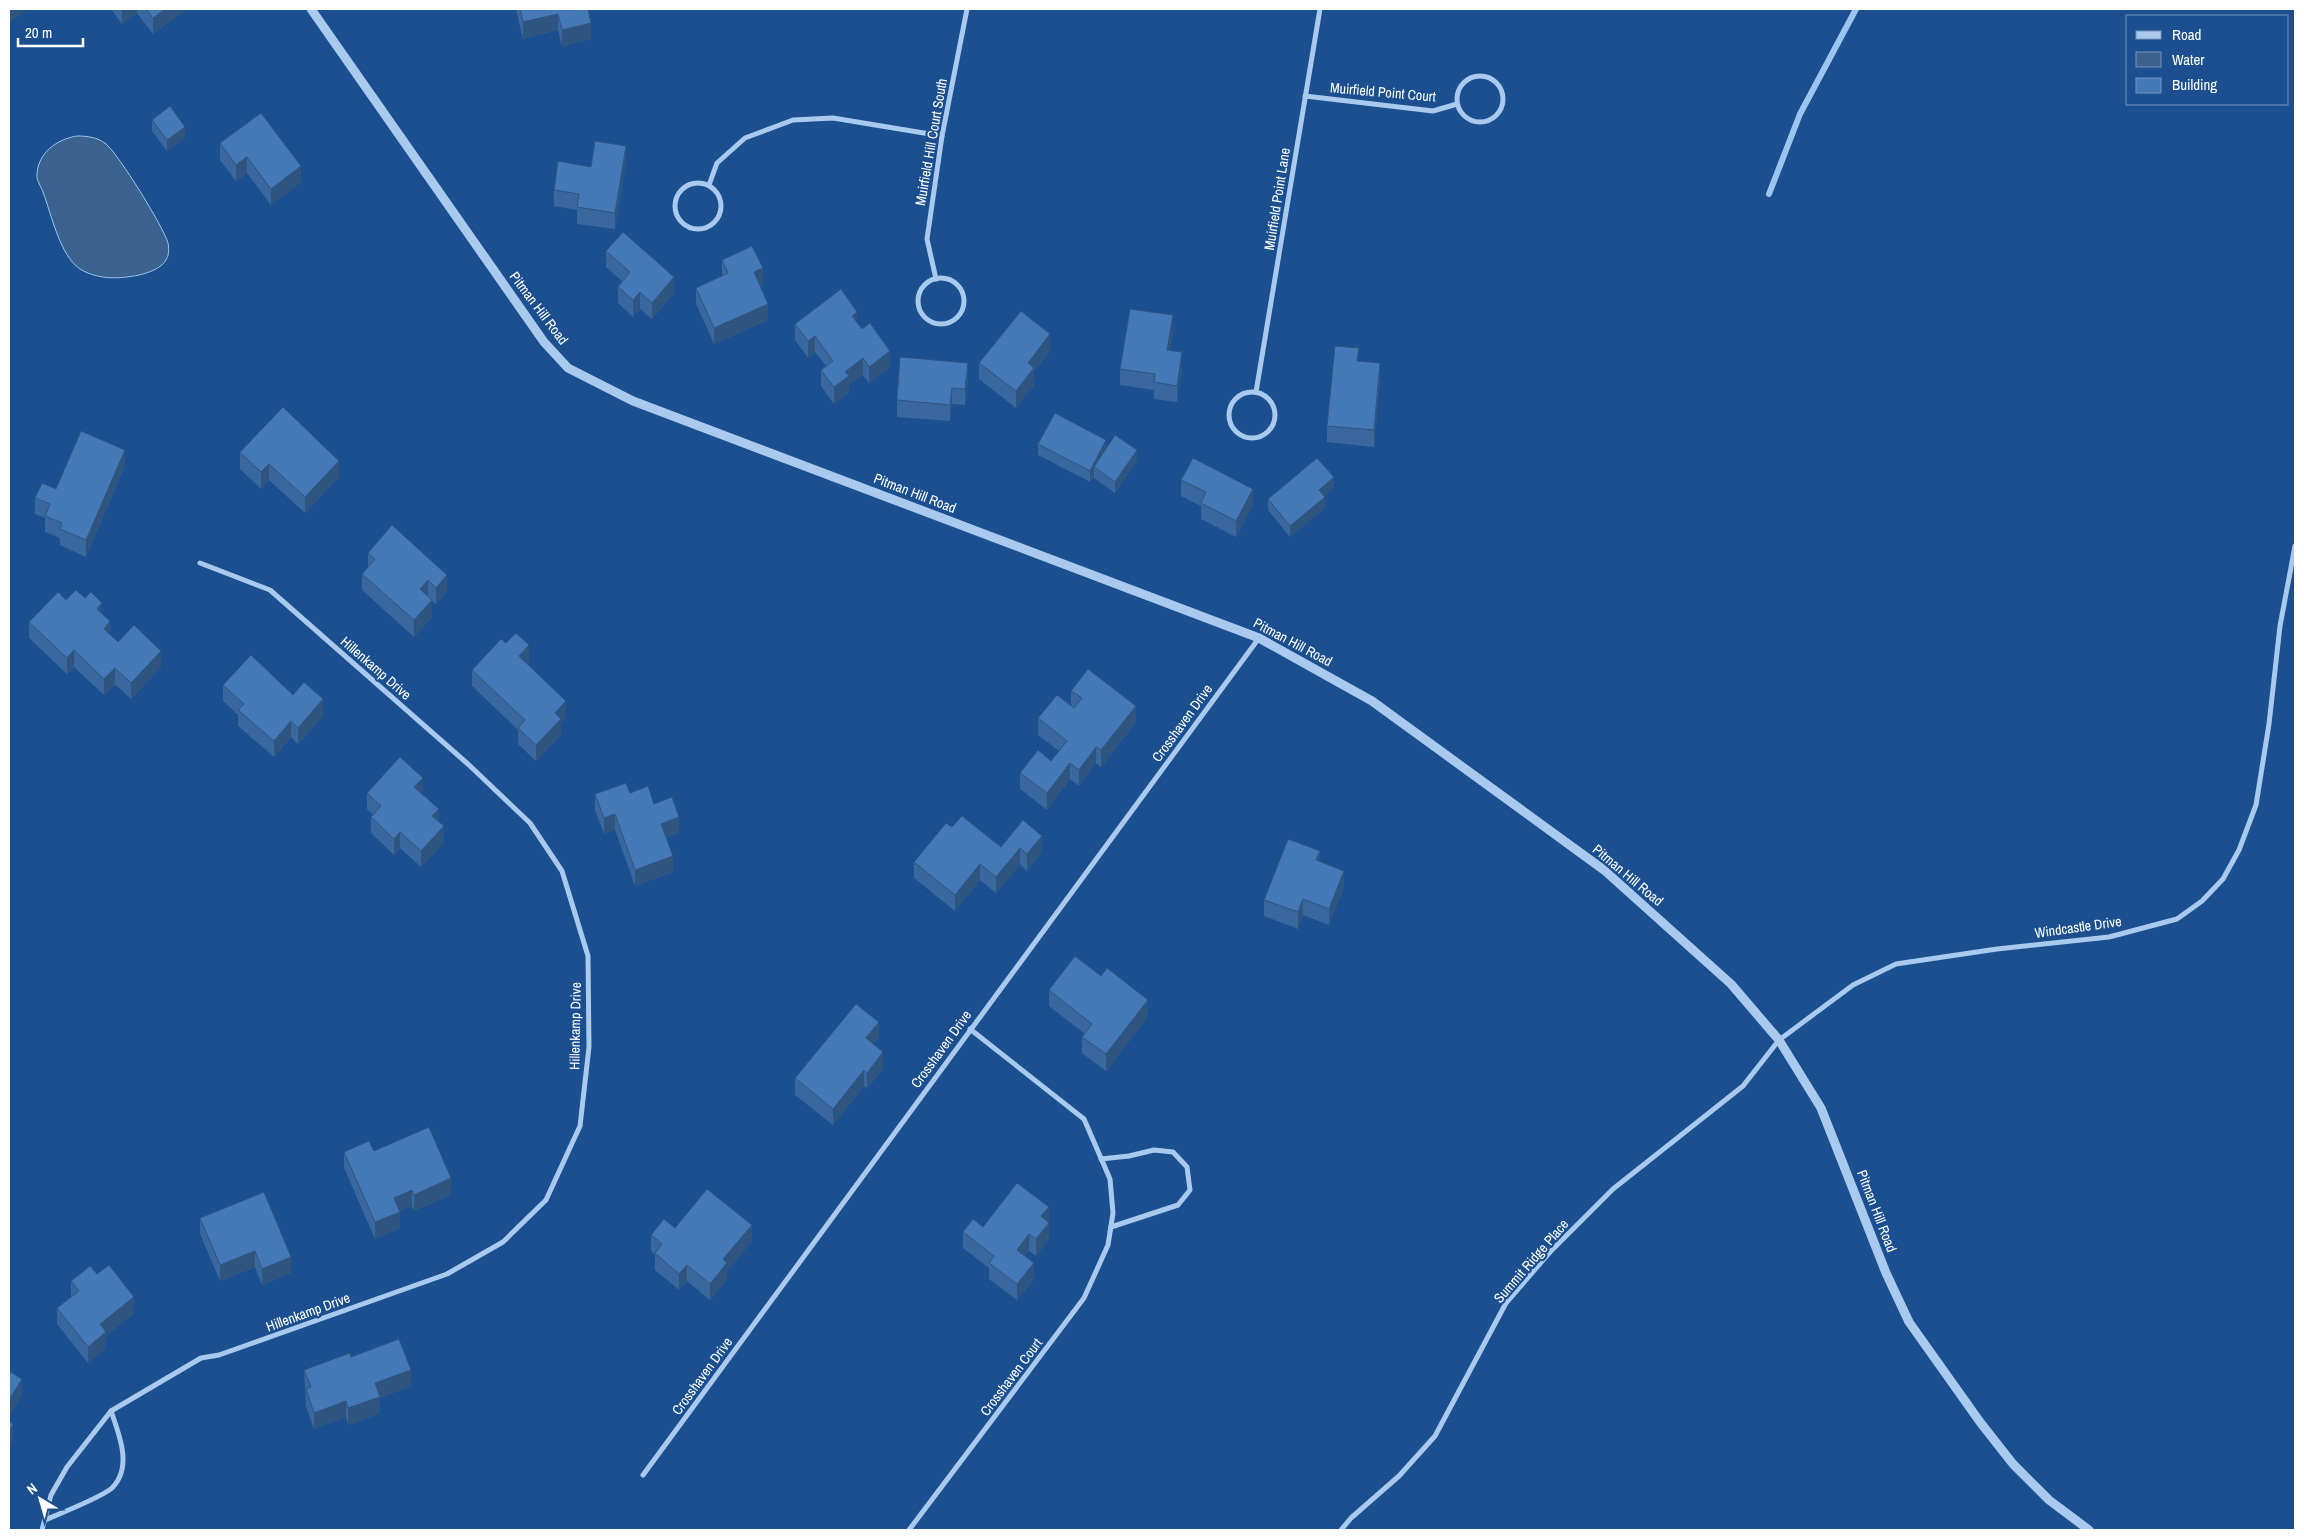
<svg xmlns="http://www.w3.org/2000/svg" width="2304" height="1539" font-family="'Archivo Narrow',sans-serif">
  <style>
    .water { fill: #3c6290; stroke: #9cc4f0 }
    .lines { fill: none; stroke-linecap: round; stroke-linejoin: round }
    .stream { stroke: #9cc4f0; stroke-width: 6 }
    .minor { stroke: #a9c9ee; stroke-width: 5 }
    .tertiary { stroke: #a9c9ee; stroke-width: 9 }
    .wall { fill: #3a679d }
    .shaded-wall { fill: #305480 }
    .building { fill: #4478b7; stroke: #305480 }
    .labels { text-anchor: middle; stroke-width: 4.5; stroke-linejoin: round; paint-order: stroke }
    .street-label { font-size: 14px; fill: #fff; stroke: #1b4f8f }
  </style>
  <rect width="100%" height="100%" fill="#1b4f8f"/>
  <path class="water" d="M77 136C86 136 98 137 106 144 119 155 163 226 168 243 169 246 169 255 167 258 163 268 148 273 139 275 120 279 98 280 80 269 60 256 51 213 43 192 41 186 36 180 37 174 38 153 57 139 77 136Z"/>
  <g class="lines">
    <path class="stream" d="M1769 194 1800 114 1856 9"/>
    <g class="minor">
      <circle cx="1480" cy="99" r="23"/>
      <path d="M1305 96 1433 111 1457 104"/>
      <circle cx="698" cy="206" r="23"/>
      <path d="M709 185 717 163 745 138 793 120 833 118 942 136"/>
      <circle cx="941" cy="301" r="23"/>
      <path d="M936 279 927 239 942 136 967 9"/>
      <circle cx="1252" cy="415" r="23"/>
      <path d="M1256 392 1320 9"/>
      <path d="M1101 1159 1129 1156 1154 1150 1173 1152 1187 1167 1190 1190 1178 1205 1111 1227"/>
      <path d="M643 1475 1259 638"/>
      <path d="M45 1520C59 1514 102 1497 112 1488 133 1467 119 1434 111 1411"/>
      <path d="M42 1530 51 1495 67 1467 111 1411 201 1358 219 1355 447 1274 503 1242 546 1200 580 1126 589 1047 588 956 562 871 530 823 469 765 270 590 200 563"/>
      <path d="M909 1530 1084 1298 1108 1245 1113 1213 1110 1179 1084 1119 970 1029"/>
      <path d="M1341 1530 1351 1518 1399 1476 1435 1436 1506 1303 1550 1252 1613 1189 1743 1086 1779 1040 1853 985 1896 964 1997 949 2109 937 2177 919 2202 901 2223 879 2239 850 2256 805 2269 724 2280 626 2295 546"/>
    </g>
    <path class="tertiary" d="M311 9 544 342 568 368 633 401 1259 638 1372 701 1604 870 1731 984 1779 1040 1821 1108 1886 1273 1909 1322 1980 1422 2013 1464 2049 1500 2089 1530"/>
  </g>
  <g class="wall">
    <path d="M111 9H185V10L153 34 137 13 122 24Z"/>
    <path d="M516 9H592V12H589L591 39 562 46 558 30 523 39Z"/>
    <path d="M152 120 185 138 167 151 152 131Z"/>
    <path d="M220 143 301 182 271 205 247 173 236 181 220 160Z"/>
    <path d="M626 162 615 229 577 224V210L554 206V190L591 167Z"/>
    <path d="M606 251 674 293 652 319 640 309 633 317 618 303V287L622 281 606 267Z"/>
    <path d="M722 260 763 285 760 286 768 320 714 344 696 304V288L722 276Z"/>
    <path d="M857 322 890 367 869 383 863 375 849 385V393L834 404 821 386V370L826 366 815 352 808 358 795 340V324Z"/>
    <path d="M1173 332 1170 350 1182 368 1177 402 1154 399V390L1120 385V369Z"/>
    <path d="M1050 351 1034 371V385L1016 408 979 379V363Z"/>
    <path d="M1359 361 1380 379 1374 447 1327 442V426Z"/>
    <path d="M968 379 965 405 952 404 950 421 897 417V400Z"/>
    <path d="M1038 444 1106 448 1137 461 1115 493 1094 478V476L1090 482 1038 455Z"/>
    <path d="M240 452 339 477 305 513 269 480 261 489 240 469Z"/>
    <path d="M125 466 86 557 60 545V538L45 532V518L35 514V498L56 489Z"/>
    <path d="M1181 480 1253 505 1236 537 1201 519V506L1181 496Z"/>
    <path d="M1334 488 1324 496 1325 508 1290 537 1268 510V499Z"/>
    <path d="M368 553 447 575V591L436 604 432 601V617L414 637 362 590V574L368 567Z"/>
    <path d="M66 600 102 613 110 635 118 642 161 667 131 699 115 684 104 695 74 667 67 674 29 638V622Z"/>
    <path d="M506 643 529 662 527 664 566 717 561 723V735L536 761 518 744V730L472 686V670Z"/>
    <path d="M223 685 293 695 323 716 298 744 291 737 274 757 238 726V715L223 701Z"/>
    <path d="M1071 691 1136 722 1101 767 1096 763 1079 786 1070 779 1047 810 1020 789V773L1051 761 1059 751 1038 735V718L1071 706Z"/>
    <path d="M367 793 423 794 439 822 444 842 421 867 400 848 394 855 371 833V817L373 815 367 809Z"/>
    <path d="M630 793 654 804 679 833 667 838 673 872 635 886 615 830 604 834 595 810V794Z"/>
    <path d="M1023 820 1042 852 1027 871 1020 864 996 893 980 880 955 911 914 878V862L952 827 1001 847Z"/>
    <path d="M1320 862 1344 887 1329 925 1303 915 1298 929 1264 916V900Z"/>
    <path d="M1049 990 1148 1016 1106 1071 1082 1053V1037L1085 1034 1049 1006Z"/>
    <path d="M879 1038 874 1044 883 1068 867 1089 864 1086 833 1125 795 1095V1078Z"/>
    <path d="M374 1151 451 1195 414 1211 412 1206 400 1211V1228L375 1239 344 1168V1152Z"/>
    <path d="M200 1218 291 1273 262 1285 255 1267 220 1281 200 1234Z"/>
    <path d="M1049 1222V1239L1036 1256 1029 1251 1025 1256 1034 1279 1017 1300 989 1279V1268L963 1248V1232L983 1227Z"/>
    <path d="M675 1228 752 1241 727 1271V1279L710 1300 687 1281 679 1290 655 1270V1255L651 1251V1235Z"/>
    <path d="M97 1274 134 1313 106 1336V1348L88 1363 57 1324V1308L71 1297V1281Z"/>
    <path d="M351 1357 411 1386 380 1398V1413L348 1425 346 1417 314 1429 306 1406 304 1370Z"/>
  </g>
  <g class="shaded-wall">
    <path d="M9 9H28L9 23Z"/>
    <path d="M122 9H137V13L122 24Z"/>
    <path d="M165 9H185V10L153 34V18Z"/>
    <path d="M585 9H592V12L585 13Z"/>
    <path d="M558 14V30L523 39V22Z"/>
    <path d="M591 23V39L562 46V30Z"/>
    <path d="M185 127V138L167 151V140Z"/>
    <path d="M626 146V162L615 229V213Z"/>
    <path d="M247 157V173L236 181V165Z"/>
    <path d="M301 166V182L271 205V189Z"/>
    <path d="M763 268V285L754 289V272Z"/>
    <path d="M674 277V293L652 319V303Z"/>
    <path d="M640 292V309L633 317V300Z"/>
    <path d="M768 304V320L714 344V328Z"/>
    <path d="M857 312V328L852 316Z"/>
    <path d="M1173 315V332L1167 366V350Z"/>
    <path d="M1050 334V351L1034 371V385L1016 408V391L1028 363Z"/>
    <path d="M815 336V352L808 358V341Z"/>
    <path d="M890 351V367L869 383V367Z"/>
    <path d="M1182 352V368L1177 402V386Z"/>
    <path d="M863 358V375L849 385V393L834 404V387L845 372Z"/>
    <path d="M968 363V379L965 405V389Z"/>
    <path d="M1380 363V379L1374 447V430Z"/>
    <path d="M952 388V404L950 421V405Z"/>
    <path d="M1106 440V451L1094 467V476L1090 482V471Z"/>
    <path d="M125 450V466L86 557V540Z"/>
    <path d="M1137 450V461L1115 493V482Z"/>
    <path d="M339 461V477L305 513V497Z"/>
    <path d="M269 464V480L261 489V472Z"/>
    <path d="M1334 477V488L1319 501V490Z"/>
    <path d="M1253 489V505L1236 537V521Z"/>
    <path d="M1325 497V508L1290 537V526Z"/>
    <path d="M447 575V591L436 604V588Z"/>
    <path d="M428 580V597L420 589Z"/>
    <path d="M432 600V617L414 637V620Z"/>
    <path d="M102 603V619L97 609Z"/>
    <path d="M110 621V638L104 629Z"/>
    <path d="M529 645V662L519 672V656Z"/>
    <path d="M74 650V667L67 674V658Z"/>
    <path d="M161 651V667L131 699V683Z"/>
    <path d="M115 668V684L104 695V679Z"/>
    <path d="M323 699V716L298 744V728Z"/>
    <path d="M566 701V717L561 723V735L536 761V745L555 713Z"/>
    <path d="M1136 706V722L1101 767V750Z"/>
    <path d="M291 721V737L274 757V741Z"/>
    <path d="M1096 747V763L1079 786V770Z"/>
    <path d="M1070 763V779L1047 810V793Z"/>
    <path d="M423 778V794L414 787Z"/>
    <path d="M439 809V825L432 816Z"/>
    <path d="M615 814V830L604 834V818Z"/>
    <path d="M679 817V833L661 840V824Z"/>
    <path d="M444 826V842L421 867V851Z"/>
    <path d="M400 832V848L394 855V839Z"/>
    <path d="M1042 836V852L1027 871V854Z"/>
    <path d="M1020 848V864L996 893V877Z"/>
    <path d="M1320 851V868L1316 860Z"/>
    <path d="M673 856V872L635 886V870Z"/>
    <path d="M980 864V880L955 911V895Z"/>
    <path d="M1344 871V887L1329 925V909Z"/>
    <path d="M1303 899V915L1298 929V912Z"/>
    <path d="M1148 1000V1016L1106 1071V1054Z"/>
    <path d="M879 1022V1038L866 1054V1038Z"/>
    <path d="M883 1052V1068L867 1089V1073Z"/>
    <path d="M864 1070V1086L833 1125V1109Z"/>
    <path d="M451 1178V1195L414 1211V1195Z"/>
    <path d="M412 1190V1206L394 1214V1198Z"/>
    <path d="M1049 1207V1223L1041 1216Z"/>
    <path d="M400 1212V1228L375 1239V1222Z"/>
    <path d="M1049 1223V1239L1036 1256V1239Z"/>
    <path d="M752 1225V1241L727 1271V1279L710 1300V1284L723 1259Z"/>
    <path d="M1029 1234V1251L1017 1266V1250Z"/>
    <path d="M255 1251V1267L220 1281V1265Z"/>
    <path d="M291 1257V1273L262 1285V1269Z"/>
    <path d="M1034 1263V1279L1017 1300V1284Z"/>
    <path d="M687 1265V1281L679 1290V1274Z"/>
    <path d="M134 1297V1313L106 1336V1348L88 1363V1347L100 1324Z"/>
    <path d="M411 1370V1386L380 1398V1413L348 1425V1408L375 1383Z"/>
    <path d="M22 1379V1395L9 1417V1400Z"/>
    <path d="M346 1401V1417L314 1429V1413Z"/>
    <path d="M13 1424V1440L9 1448V1431Z"/>
  </g>
  <g class="building">
    <path d="M146 9H165L153 18Z"/>
    <path d="M520 9H588L591 23 562 30 558 14 523 22Z"/>
    <path d="M170 106 185 127 167 140 152 120Z"/>
    <path d="M261 113 301 166 271 189 247 157 236 165 220 143Z"/>
    <path d="M595 141 626 146 615 213 577 207 579 194 554 190 558 161 591 167Z"/>
    <path d="M623 232 674 277 652 303 640 292 633 300 618 287 630 272 606 251Z"/>
    <path d="M752 246 763 268 754 272 768 304 714 328 696 288 728 273 722 260Z"/>
    <path d="M841 289 857 312 852 316 862 329 870 323 890 351 869 367 863 358 845 372 849 376 834 387 821 370 833 361 815 336 808 341 795 324Z"/>
    <path d="M1130 309 1173 315 1167 350 1182 352 1177 386 1154 382 1155 374 1120 369Z"/>
    <path d="M1021 311 1050 334 1028 363 1034 368 1016 391 979 363Z"/>
    <path d="M1335 346 1359 348 1357 361 1380 363 1374 430 1327 426Z"/>
    <path d="M900 357 968 363 965 389 952 388 950 405 897 400Z"/>
    <path d="M283 407 339 461 305 497 269 464 261 472 240 452Z"/>
    <path d="M1055 413 1106 440 1090 471 1038 444Z"/>
    <path d="M81 431 125 450 86 540 60 529 62 523 45 516 50 504 35 498 42 483 56 489Z"/>
    <path d="M1115 435 1137 450 1115 482 1094 467Z"/>
    <path d="M1193 458 1253 489 1236 521 1201 503 1206 492 1181 480Z"/>
    <path d="M1317 458 1334 477 1319 490 1325 497 1290 526 1268 499Z"/>
    <path d="M392 525 447 575 436 588 428 580 420 589 432 600 414 620 362 574 375 559 368 553Z"/>
    <path d="M76 590 85 598 91 592 102 603 97 609 110 621 104 629 118 642 134 625 161 651 131 683 115 668 104 679 74 650 67 658 29 622 58 592 66 600Z"/>
    <path d="M516 633 529 645 519 656 566 701 555 713 561 719 536 745 518 728 525 720 472 670 501 639 506 643Z"/>
    <path d="M251 655 293 695 304 682 323 699 298 728 291 721 274 741 238 710 244 704 223 685Z"/>
    <path d="M1088 669 1136 706 1101 750 1096 747 1079 770 1070 763 1047 793 1020 773 1038 750 1051 761 1067 741 1038 718 1057 695 1074 708 1082 698 1071 691Z"/>
    <path d="M400 757 423 778 414 787 439 809 432 816 444 826 421 851 400 832 394 839 371 817 381 806 367 793Z"/>
    <path d="M626 783 630 793 648 786 654 804 672 797 679 817 661 824 673 856 635 870 615 814 604 818 595 794Z"/>
    <path d="M962 816 1001 847 1023 820 1042 836 1027 854 1020 848 996 877 980 864 955 895 914 862 946 823 952 827Z"/>
    <path d="M1288 839 1320 851 1316 860 1344 871 1329 909 1303 899 1298 912 1264 900Z"/>
    <path d="M1075 956 1101 976 1107 968 1148 1000 1106 1054 1082 1037 1092 1024 1049 990Z"/>
    <path d="M856 1004 879 1022 866 1038 883 1052 867 1073 864 1070 833 1109 795 1078Z"/>
    <path d="M429 1127 451 1178 414 1195 412 1190 394 1198 400 1212 375 1222 344 1152 369 1141 374 1151Z"/>
    <path d="M1017 1183 1049 1207 1041 1216 1049 1223 1036 1239 1029 1234 1017 1250 1034 1263 1017 1284 989 1263 994 1256 963 1232 973 1219 983 1227Z"/>
    <path d="M707 1189 752 1225 723 1259 727 1263 710 1284 687 1265 679 1274 655 1253 662 1244 651 1235 664 1219 675 1228Z"/>
    <path d="M264 1192 291 1257 262 1269 255 1251 220 1265 200 1218Z"/>
    <path d="M109 1265 134 1297 100 1324 106 1332 88 1347 57 1308 79 1291 71 1281 90 1266 97 1274Z"/>
    <path d="M399 1339 411 1370 375 1383 380 1397 348 1408 346 1401 314 1413 306 1389 311 1387 304 1370 350 1353 351 1357Z"/>
    <path d="M9 1371 22 1379 9 1400Z"/>
    <path d="M9 1421 13 1424 9 1431Z"/>
  </g>
  <g class="labels">
    <g class="street-label">
      <text transform="translate(1383 92) rotate(5)" y="5">Muirfield Point Court</text>
      <text transform="translate(931 142) rotate(-80)" y="5">Muirfield Hill Court South</text>
      <text transform="translate(1277 199) rotate(-81)" y="5">Muirfield Point Lane</text>
      <text transform="translate(539 308) rotate(53)" y="5">Pitman Hill Road</text>
      <text transform="translate(915 493) rotate(21)" y="5">Pitman Hill Road</text>
      <text transform="translate(1293 642) rotate(28)" y="5">Pitman Hill Road</text>
      <text transform="translate(376 668) rotate(41)" y="5">Hillenkamp Drive</text>
      <text transform="translate(1182 723) rotate(-54)" y="5">Crosshaven Drive</text>
      <text transform="translate(1628 875) rotate(40)" y="5">Pitman Hill Road</text>
      <text transform="translate(2078 927) rotate(-8)" y="5">Windcastle Drive</text>
      <text transform="translate(575 1026) rotate(-89)" y="5">Hillenkamp Drive</text>
      <text transform="translate(941 1049) rotate(-54)" y="5">Crosshaven Drive</text>
      <text transform="translate(1877 1211) rotate(69)" y="5">Pitman Hill Road</text>
      <text transform="translate(1531 1261) rotate(-49)" y="5">Summit Ridge Place</text>
      <text transform="translate(308 1312) rotate(-20)" y="5">Hillenkamp Drive</text>
      <text transform="translate(702 1376) rotate(-54)" y="5">Crosshaven Drive</text>
      <text transform="translate(1011 1377) rotate(-53)" y="5">Crosshaven Court</text>
    </g>
  </g>
  <rect width="2304" height="1539" fill="none" stroke="#ffffff" stroke-width="20"/>
  <rect x="2126" y="15" width="162" height="90" fill="#1b4f8f" stroke="#7695bc"/>
  <rect x="2136" y="31" width="25" height="8" fill="#a9c9ee" stroke="#7695bc"/>
  <text x="2172" y="40" font-size="15" fill="#ffffff">Road</text>
  <rect x="2136" y="52" width="25" height="15" fill="#3c6290" stroke="#7695bc"/>
  <text x="2172" y="65" font-size="15" fill="#ffffff">Water</text>
  <rect x="2136" y="78" width="25" height="15" fill="#4478b7" stroke="#7695bc"/>
  <text x="2172" y="90" font-size="15" fill="#ffffff">Building</text>
  <g transform="translate(40 1499) rotate(322)" stroke="#1b4f8f" stroke-width="4" paint-order="stroke">
  <path d="M0-4L9 19L0 12L-9 19Z" fill="#ffffff"/>
  <text y="-8" font-size="14" font-weight="bold" text-anchor="middle" fill="#ffffff">N</text>
  </g>
  <path d="M18 38v8h65v-8" fill="none" stroke="#ffffff" stroke-width="2.5"/>
  <text x="25" y="38" font-size="15" fill="#ffffff" stroke="#1b4f8f" stroke-width="4" paint-order="stroke">20 m</text>
</svg>
